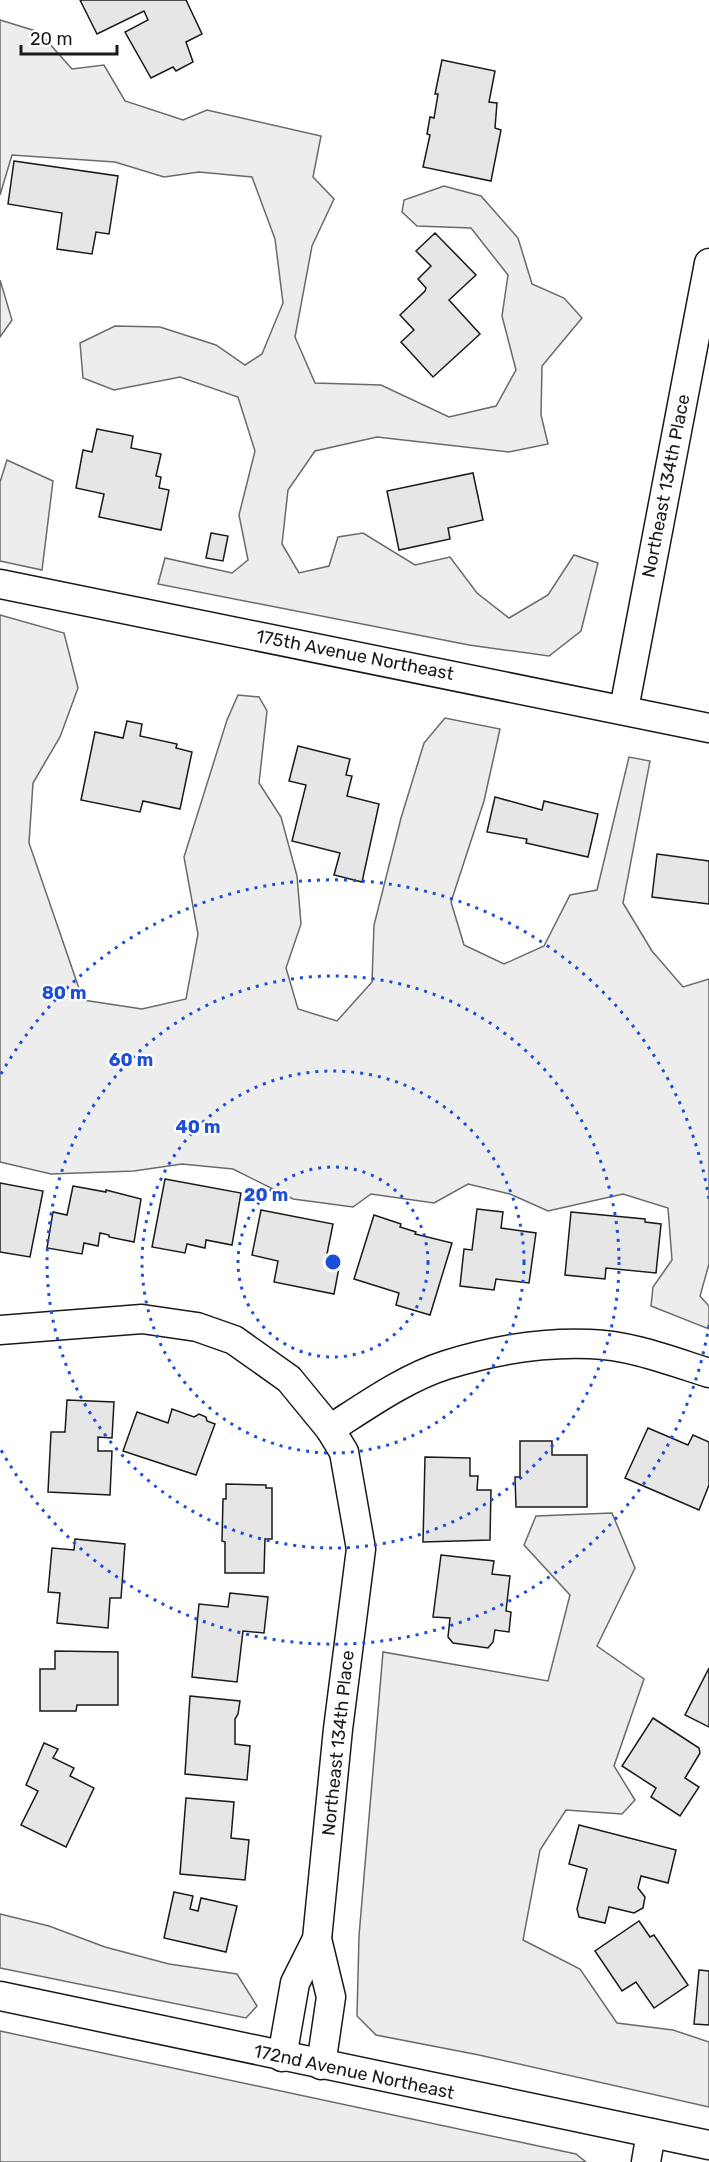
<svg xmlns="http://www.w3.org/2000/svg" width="709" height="2162" font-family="Rubik,sans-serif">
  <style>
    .green { fill: #ededed; stroke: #6a6a6a; stroke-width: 1.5 }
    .building { fill: #e6e6e6; stroke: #1a1a1a; stroke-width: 1.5 }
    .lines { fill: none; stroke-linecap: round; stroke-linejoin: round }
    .minor-casing { stroke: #1a1a1a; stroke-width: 31 }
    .minor { stroke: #fff; stroke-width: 28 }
    .ring { fill: none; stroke: #1d4ed8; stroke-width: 3; stroke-dasharray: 3 6 }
    .labels { text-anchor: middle; stroke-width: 4.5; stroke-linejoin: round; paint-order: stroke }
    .street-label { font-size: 18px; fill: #1a1a1a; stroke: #fff }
    .centre { fill: #1d4ed8; stroke: #fff; stroke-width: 3 }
    .ring-label { font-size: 18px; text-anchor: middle; font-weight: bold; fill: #1d4ed8; stroke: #fff; stroke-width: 4.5; stroke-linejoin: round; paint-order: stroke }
  </style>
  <rect width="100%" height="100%" fill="#fff"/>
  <g class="green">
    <path d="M0 20 39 32 72 69 104 65 125 101 183 120 207 110 321 136 313 177 334 199 312 246 295 337 315 383 381 385 449 417 496 406 516 370 502 316 508 275 471 228 417 226 402 212 404 200 444 186 481 196 518 238 532 284 564 298 582 318 542 366 541 415 548 444 509 452 377 437 315 451 288 490 282 544 299 573 329 566 338 537 363 533 415 565 450 557 477 593 509 618 548 595 574 555 598 563 581 631 549 656 469 645 158 584 165 558 232 573 248 560 239 515 255 451 238 397 180 377 114 390 83 378 80 343 115 326 160 327 216 345 245 365 262 354 283 303 275 239 252 177 199 172 164 177 115 162 12 155 0 195Z"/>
    <path d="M0 280 12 320 0 337Z"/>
    <path d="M7 460 53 481 42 570 0 561V482Z"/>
    <path d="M0 615 64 633 78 688 60 737 33 783 29 843 83 1000 142 1009 186 999 198 934 184 857 227 720 238 695 259 697 267 711 259 783 281 817 297 876 301 924 286 968 298 1009 337 1021 372 982 374 925 401 818 424 743 445 718 500 729 484 801 451 902 464 945 504 964 544 946 570 895 597 890 629 757 650 761 623 903 652 951 683 987 709 979V1264L700 1296 709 1306V1329L651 1306 653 1287 672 1260 668 1208 623 1194 548 1211 510 1194 468 1184 434 1203 371 1194 353 1207 293 1199 233 1169 182 1164 134 1171 51 1174 0 1162Z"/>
    <path d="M612 1513 635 1568 597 1646 644 1679 614 1766 635 1800 622 1814 566 1810 540 1850 523 1940 580 1969 617 2023 673 2030 709 2042V2107L479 2055 376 2035 357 2016 359 1936 383 1652 548 1681 570 1595 524 1545 536 1516Z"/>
    <path d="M0 1914 49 1926 105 1947 169 1964 237 1974 257 2006 246 2018 0 1968Z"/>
    <path d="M0 2031 576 2154 586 2162H0Z"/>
  </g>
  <g class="building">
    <path d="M80 0H186L202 34 186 42 193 62 176 71 173 67 151 78 125 32 148 20 144 11 97 34Z"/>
    <path d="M442 60 495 71 489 102 497 103 495 128 501 130 491 181 423 167 430 135 427 134 430 117 434 118 438 94H435Z"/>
    <path d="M14 161 118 176 109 234 96 232 92 254 57 249 62 213 8 204Z"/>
    <path d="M435 233 476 275 449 300 480 334 433 377 401 342 414 330 400 315 425 291 426 288 418 279 431 266 416 251Z"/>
    <path d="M97 429 133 436 131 448 161 454 156 476 161 477 159 488 169 490 161 530 99 517 104 494 76 488 83 450 92 452Z"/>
    <path d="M473 473 483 520 448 528 450 539 399 550 387 491Z"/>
    <path d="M211 533 228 536 223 561 206 558Z"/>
    <path d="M127 721 142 724 140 736 177 744 176 748 192 752 180 809 143 801 140 812 81 800 95 732 123 738Z"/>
    <path d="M298 746 350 759 346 775 352 776 347 796 379 804 362 882 334 875 340 853 292 841 306 785 289 781Z"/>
    <path d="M495 797 542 810 544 801 598 814 588 857 526 843 527 839 487 832Z"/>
    <path d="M657 854 709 861V904L652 897Z"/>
    <path d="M165 1179 241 1193 232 1245 206 1240 205 1248 187 1244 185 1253 152 1247Z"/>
    <path d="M0 1183 43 1191 30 1257 0 1252Z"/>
    <path d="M73 1186 106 1192V1190L141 1199 134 1242 109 1237V1235L100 1233 98 1246 84 1243 82 1254 47 1248 53 1212 67 1215Z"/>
    <path d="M477 1209 503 1212 501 1228 536 1233 529 1283 496 1279 494 1290 460 1286 464 1249 472 1250Z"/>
    <path d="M261 1210 333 1224 327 1254 341 1257 334 1294 274 1282 278 1261 252 1255Z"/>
    <path d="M571 1212 645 1219V1222L661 1224 656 1273 606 1268 605 1279 565 1275Z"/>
    <path d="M374 1215 401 1224 400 1227 416 1232 415 1234 452 1243 430 1315 396 1305 399 1293 354 1279Z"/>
    <path d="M67 1400 114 1402 112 1438 98 1437V1451H112L110 1495 48 1492 51 1432H65Z"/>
    <path d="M172 1409 194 1417 199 1414 206 1417 207 1421 215 1424 196 1475 123 1451 137 1412 168 1423Z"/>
    <path d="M648 1428 688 1445 693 1435 709 1442V1485L699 1510 625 1478Z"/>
    <path d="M520 1441H552V1455H587V1507H516L515 1477H520Z"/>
    <path d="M425 1457 470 1458V1476H478L477 1490H491L490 1540 423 1542Z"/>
    <path d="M226 1484 266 1485V1488H272V1539H265L264 1573H225V1542L222 1541 223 1499H226Z"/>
    <path d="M75 1539 125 1544 121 1598H110L108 1628 57 1623 60 1593 48 1592 52 1548 74 1550Z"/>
    <path d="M441 1555 494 1561 492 1574 510 1576 506 1611 511 1612 509 1632 495 1630 493 1642 488 1648 453 1643 448 1637 450 1618 433 1617Z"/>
    <path d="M230 1593 268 1597 264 1633 243 1631 237 1682 192 1677 199 1604 228 1607Z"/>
    <path d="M55 1651 118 1652V1705H77L76 1711H40V1669H55Z"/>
    <path d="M709 1668V1727L685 1715Z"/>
    <path d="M190 1696 240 1701 238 1714 235 1719V1744L250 1746 247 1780 185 1774Z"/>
    <path d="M653 1718 699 1748 700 1753 685 1778 699 1787 680 1816 651 1797 656 1788 622 1766Z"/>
    <path d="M44 1743 58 1749 53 1758 74 1768 70 1776 94 1788 66 1847 21 1825 38 1791 26 1785Z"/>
    <path d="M186 1798 234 1802 231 1838 249 1840 245 1880 180 1874Z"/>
    <path d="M579 1825 676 1850 668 1883 641 1876 638 1888 645 1897 643 1908 634 1913 609 1907 605 1923 579 1917 577 1909 587 1869 569 1864Z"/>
    <path d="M174 1892 193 1896 190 1909 198 1911 201 1898 237 1906 226 1952 164 1938Z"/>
    <path d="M639 1921 650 1937 654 1935 688 1985 654 2008 636 1982 622 1991 595 1951Z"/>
    <path d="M699 1970 709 1971V2025L694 2024Z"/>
  </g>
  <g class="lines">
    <g class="minor-casing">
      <g id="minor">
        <path d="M0 584 709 728"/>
        <path d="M624 709 709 263"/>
        <path d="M0 1330 142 1319 197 1327 234 1340 289 1379 330 1429C366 1406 405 1378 446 1365 491 1351 543 1342 590 1344 630 1345 671 1361 709 1373"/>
        <path d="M317 1939 331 1997 321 2065"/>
        <path d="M0 1996 709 2145"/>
        <path d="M282 2057 295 1983 317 1939 338 1729 361 1549 344 1452 330 1429"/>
        <path d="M646 2162 651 2133"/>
      </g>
    </g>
    <use href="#minor" class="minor"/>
  </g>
  <g class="ring">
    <circle cx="333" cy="1262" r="95"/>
    <circle cx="333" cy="1262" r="191"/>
    <circle cx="333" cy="1262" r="286"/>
    <path d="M709 1325A381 381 0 0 1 1 1450M1 1074A381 381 0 0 1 709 1199"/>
  </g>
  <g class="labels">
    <g class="street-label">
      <text transform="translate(666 486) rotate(-79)" y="6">Northeast 134th Place</text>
      <text transform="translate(355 655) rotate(11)" y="6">175th Avenue Northeast</text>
      <text transform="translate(338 1743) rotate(-84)" y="6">Northeast 134th Place</text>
      <text transform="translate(354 2072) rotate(12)" y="6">172nd Avenue Northeast</text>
    </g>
  </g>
  <circle cx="333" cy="1262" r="9" class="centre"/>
  <g class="ring-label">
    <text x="64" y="999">80 m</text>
    <text x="131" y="1066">60 m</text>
    <text x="198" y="1133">40 m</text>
    <text x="266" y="1201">20 m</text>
  </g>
  <path d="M21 45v9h96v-9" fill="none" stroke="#1a1a1a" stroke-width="3"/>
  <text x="30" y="45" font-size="18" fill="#1a1a1a" stroke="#ffffff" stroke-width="4.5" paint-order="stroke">20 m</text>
</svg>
